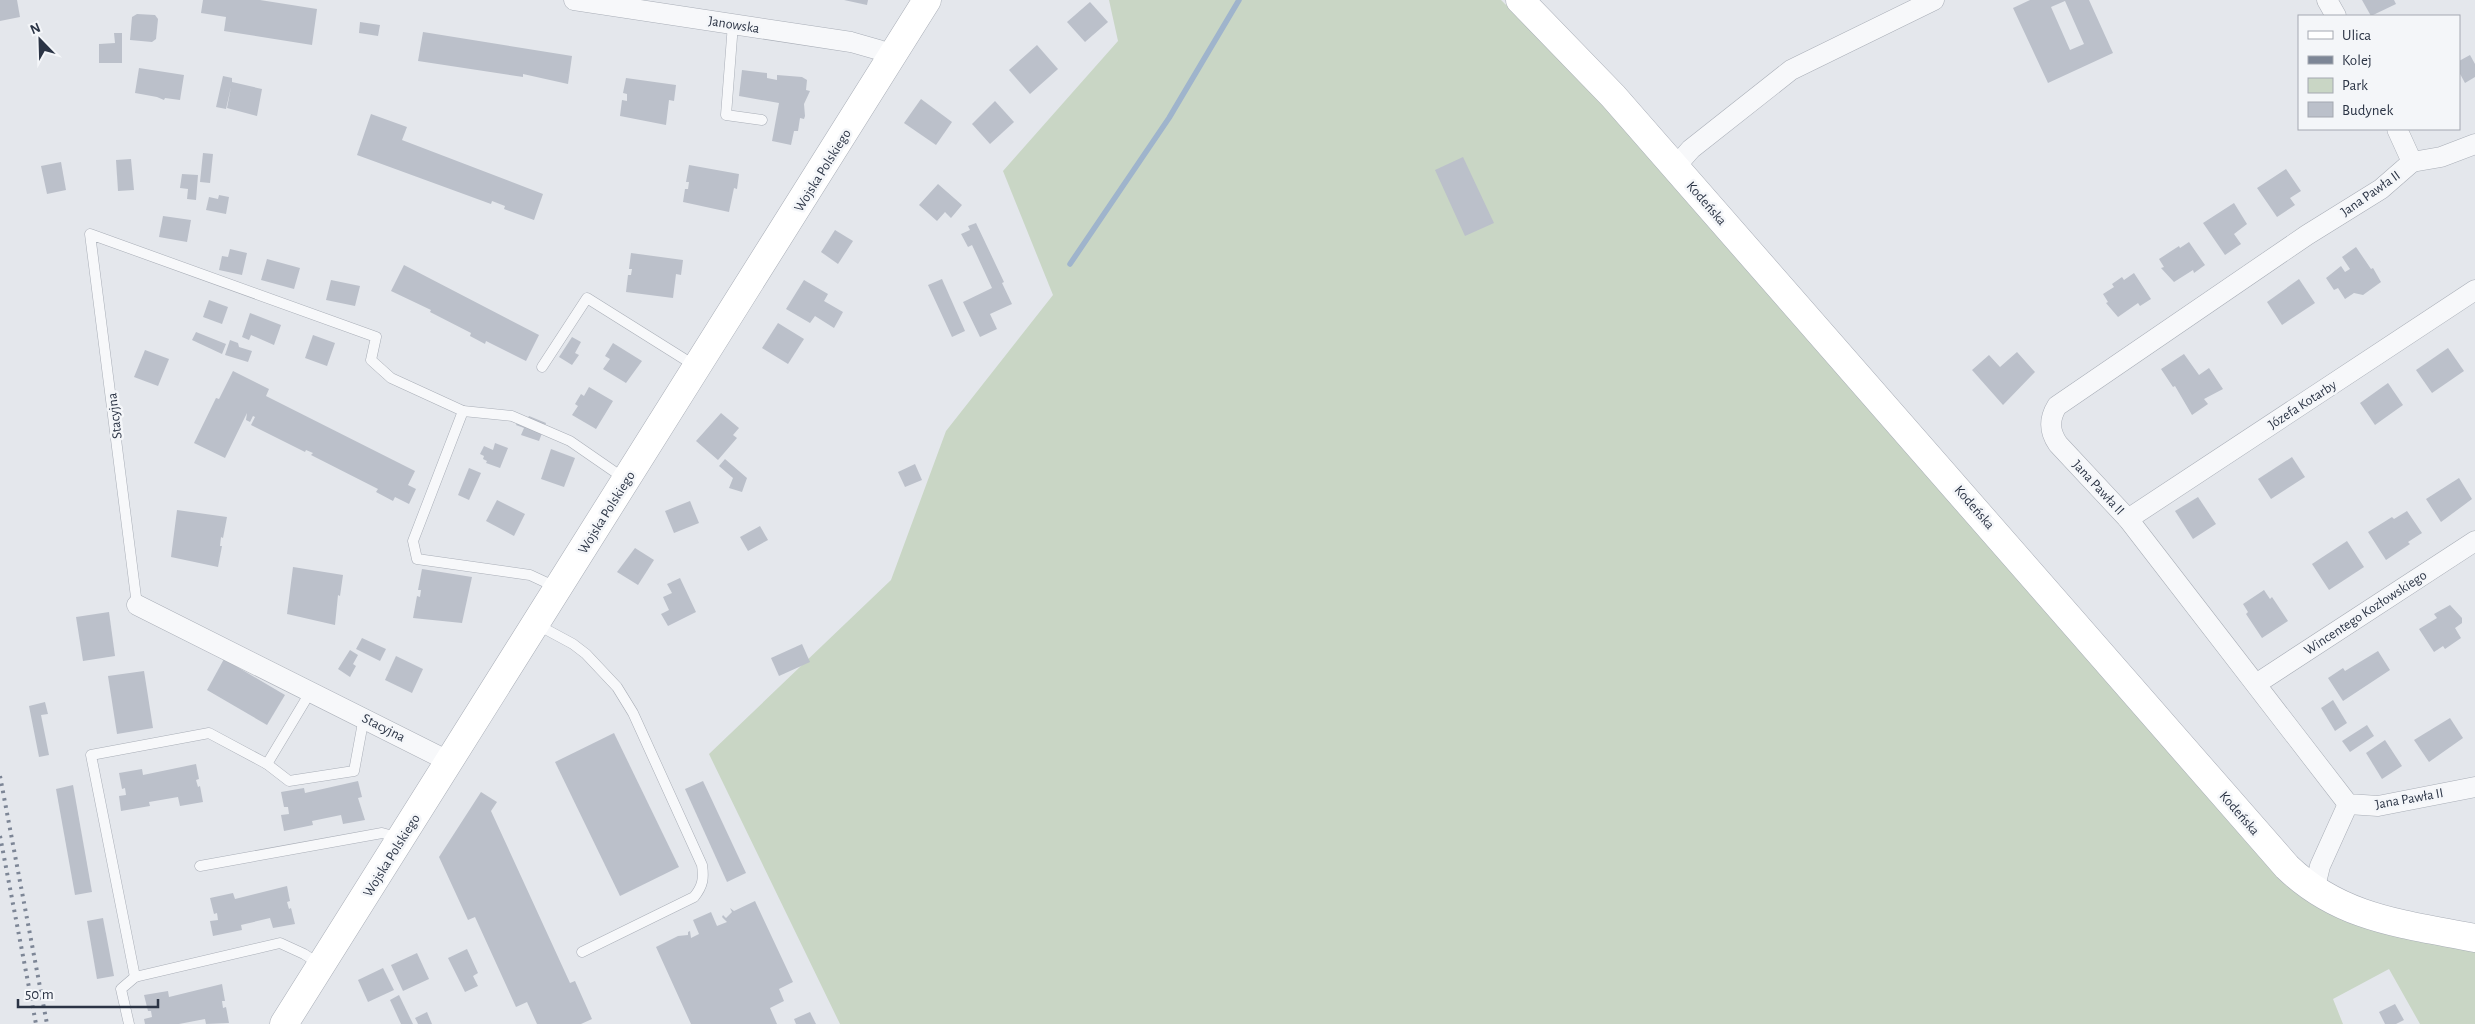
<svg xmlns="http://www.w3.org/2000/svg" width="2475" height="1024" font-family="'Alegreya Sans',sans-serif">
  <style>
    .green { fill: #c9d6c5 }
    .lines { fill: none; stroke-linecap: round; stroke-linejoin: round }
    .stream { stroke: #9fb4cc; stroke-width: 5.5 }
    .building { fill: #bbc0ca; fill-rule: evenodd }
    .service-casing { stroke: #a9aeb7; stroke-width: 11 }
    .minor-casing { stroke: #a9aeb7; stroke-width: 21 }
    .secondary-casing { stroke: #a9aeb7; stroke-width: 29 }
    .service { stroke: #f7f8fa; stroke-width: 10 }
    .minor { stroke: #f7f8fa; stroke-width: 20 }
    .secondary { stroke: #fff; stroke-width: 28 }
    .rail { stroke: #7d8696; stroke-width: 4; stroke-dasharray: 2.5 5; stroke-linecap: butt }
    .labels { text-anchor: middle; stroke-width: 5; stroke-linejoin: round; paint-order: stroke }
    .street-label { font-size: 14px; fill: #2b3445; stroke: #f4f6f9 }
  </style>
  <rect width="100%" height="100%" fill="#e4e7ec"/>
  <path class="green" d="M1109 0H1501L1571 69 1980 535 2249 845C2263 859 2276 876 2292 889 2347 932 2409 937 2475 950V1024H2420L2389 969 2333 999 2343 1024H840L709 754 891 580 946 431 1053 295 1003 171 1118 41Z"/>
  <g class="lines">
    <path class="stream" d="M1070 264 1169 118 1239 0"/>
  </g>
  <g class="building">
    <path d="M0 0H17L20 17 0 21Z"/>
    <path d="M203 0H260L317 9 312 45 224 31 226 17 201 13Z"/>
    <path d="M844 0H868L867 5Z"/>
    <path d="M2030 0H2089L2113 53 2048 83 2013 8ZM2065 1 2084 44 2070 50 2051 7Z"/>
    <path d="M2362 0H2394L2396 4 2371 16Z"/>
    <path d="M1090 2 1108 22 1085 42 1067 22Z"/>
    <path d="M137 14 155 15 158 19 156 39 152 42 130 40 132 17Z"/>
    <path d="M360 22 380 25 378 36 359 33Z"/>
    <path d="M423 32 572 56 568 84 523 74V77L418 61Z"/>
    <path d="M114 33H122V63H99V44L115 43Z"/>
    <path d="M1037 45 1058 69 1030 94 1009 70Z"/>
    <path d="M2470 55 2475 64V77L2465 83 2459 72V61Z"/>
    <path d="M139 68 184 75 180 100 165 98 164 100 157 97 135 93Z"/>
    <path d="M742 70 767 73V78L777 80V75L802 77 807 80 806 90 810 91 804 104 805 116 804 119 800 118 798 131H794L791 145 772 141 779 103 739 96Z"/>
    <path d="M223 76 232 78V82L262 89 257 116 227 108 231 87 226 109 216 107Z"/>
    <path d="M626 78 676 85 674 101 669 100 666 125 620 116 622 100 627 101V94L623 93Z"/>
    <path d="M921 99 952 122 936 145 904 123Z"/>
    <path d="M995 101 1014 122 990 144 972 124Z"/>
    <path d="M371 114 407 127 402 140 543 194 534 220 504 209 505 206 492 201 491 204 357 155Z"/>
    <path d="M203 153 213 154 210 183 200 182Z"/>
    <path d="M1463 157 1494 223 1465 236 1435 170Z"/>
    <path d="M131 159 134 190 118 191 116 160Z"/>
    <path d="M61 162 66 190 47 194 41 166Z"/>
    <path d="M689 165 739 174 737 189 734 188 729 212 683 202 685 189H688L689 182H686Z"/>
    <path d="M2286 169 2301 191 2290 198 2295 205 2277 217 2257 188Z"/>
    <path d="M182 174 198 175 196 200 187 199 188 189 180 188Z"/>
    <path d="M938 184 962 205 951 218 945 212 937 221 919 205Z"/>
    <path d="M219 195 229 197 226 214 206 210 209 197 218 199Z"/>
    <path d="M2234 203 2247 224 2234 234 2241 244 2225 255 2203 223Z"/>
    <path d="M163 216 191 220 187 242 159 237Z"/>
    <path d="M976 223 1004 282 1002 283 1012 304 990 314 997 329 980 337 963 302 992 288 972 245 968 247 961 234 970 230 968 226Z"/>
    <path d="M835 230 853 241 838 264 821 252Z"/>
    <path d="M2189 242 2205 265 2194 273 2193 270 2174 282 2161 268 2164 267 2159 259 2179 246 2180 248Z"/>
    <path d="M2356 247 2371 269 2373 268 2381 282 2363 295 2354 293 2345 299 2338 288 2334 290 2326 278 2341 266 2345 272 2350 269 2342 257Z"/>
    <path d="M230 249 247 253 242 275 219 270 222 256 228 257Z"/>
    <path d="M631 253 683 260 681 275 676 274 673 298 626 292 628 275H631L632 269H629Z"/>
    <path d="M267 259 300 268 294 289 261 280Z"/>
    <path d="M404 265 539 335 526 361 486 341 485 344 470 336 471 333 430 312 431 310 391 291Z"/>
    <path d="M2134 273 2151 299 2140 306 2138 303 2118 317 2106 303 2108 302 2103 294 2114 287 2112 284 2122 277 2124 280Z"/>
    <path d="M942 279 965 331 952 337 928 285Z"/>
    <path d="M2299 279 2315 303 2282 325 2267 302Z"/>
    <path d="M331 280 360 286 355 306 326 300Z"/>
    <path d="M804 280 828 294 824 301 843 312 834 328 815 316 810 323 786 309Z"/>
    <path d="M209 300 228 307 222 324 203 317Z"/>
    <path d="M250 313 281 325 274 345 251 335 249 340 242 337Z"/>
    <path d="M778 323 804 339 788 364 762 348Z"/>
    <path d="M196 332 226 344 222 354 192 340Z"/>
    <path d="M313 335 335 343 327 366 305 358Z"/>
    <path d="M572 337 581 342 575 353 579 355 572 365 559 357Z"/>
    <path d="M230 340 238 343 239 347 252 351 248 362 225 355Z"/>
    <path d="M613 343 642 361 626 383 603 369 610 359 605 356Z"/>
    <path d="M2448 348 2464 371 2432 393 2416 370Z"/>
    <path d="M145 350 169 359 158 386 134 377Z"/>
    <path d="M2017 352 2035 372 2003 405 1972 370 1989 355 2000 367Z"/>
    <path d="M2184 354 2199 375 2209 368 2223 389 2204 399 2208 404 2192 415 2175 386 2173 387 2161 369Z"/>
    <path d="M233 371 269 389 266 396 415 471 408 485 416 489 409 504 395 497 393 501 376 492 378 489 311 455 313 453 306 450 305 452 251 425 255 417 253 416 250 422 246 420 247 413 225 458 194 443 216 398 219 399Z"/>
    <path d="M2388 383 2403 405 2375 425 2360 403Z"/>
    <path d="M589 387 613 401 596 429 572 415 578 406 575 404 581 394 584 396Z"/>
    <path d="M721 413 739 428 733 435 737 438 718 460 696 441Z"/>
    <path d="M520 416 527 419 529 416 546 423 539 441 521 435 524 428 516 425Z"/>
    <path d="M495 443 508 448 500 468 486 463 487 461 483 459 484 456 480 454 484 446 493 450Z"/>
    <path d="M551 449 575 458 564 487 541 479Z"/>
    <path d="M2292 457 2305 477 2271 499 2258 479Z"/>
    <path d="M725 459 747 478 742 492 729 488 733 478 719 466Z"/>
    <path d="M915 464 922 480 905 487 898 472Z"/>
    <path d="M469 468 481 473 469 500 458 495Z"/>
    <path d="M2459 478 2472 499 2441 522 2426 499Z"/>
    <path d="M2198 497 2216 524 2193 539 2175 511Z"/>
    <path d="M497 500 525 514 514 536 486 521Z"/>
    <path d="M690 501 699 523 674 533 665 511Z"/>
    <path d="M177 510 227 517 223 538 221 537 220 546H222L218 567 171 557Z"/>
    <path d="M2407 511 2422 533 2408 542 2410 544 2386 560 2368 532 2392 517 2394 519Z"/>
    <path d="M760 526 768 540 748 551 740 537Z"/>
    <path d="M2347 541 2364 567 2329 590 2312 564Z"/>
    <path d="M635 548 654 560 638 585 617 572Z"/>
    <path d="M293 567 343 575 340 596 338 595 335 625 287 614Z"/>
    <path d="M422 569 472 577 462 623 413 618 417 596 420 597 421 590H418Z"/>
    <path d="M680 578 696 612 668 626 661 614 669 610 663 597 672 593 667 584Z"/>
    <path d="M2264 590 2270 599 2272 597 2288 621 2262 638 2246 614 2248 612 2243 604Z"/>
    <path d="M2450 605 2462 618V623L2455 628 2461 638 2445 649 2443 646 2434 652 2419 629 2437 618 2434 614Z"/>
    <path d="M109 612 115 656 83 661 76 617Z"/>
    <path d="M362 638 386 649 380 661 356 649Z"/>
    <path d="M802 644 810 662 779 676 771 658Z"/>
    <path d="M350 650 358 655 353 664 356 666 350 677 338 669Z"/>
    <path d="M2378 651 2390 670 2343 701 2328 678 2343 668 2345 671Z"/>
    <path d="M396 656 423 669 412 693 385 680Z"/>
    <path d="M224 659 285 695 267 725 207 690Z"/>
    <path d="M144 671 153 728 117 734 108 676Z"/>
    <path d="M2333 700 2347 723 2335 731 2321 708Z"/>
    <path d="M45 702 48 714 41 715 49 755 39 757 29 706Z"/>
    <path d="M2450 718 2463 738 2429 762 2414 740Z"/>
    <path d="M2367 725 2374 736 2350 752 2342 741Z"/>
    <path d="M614 733 679 867 620 896 555 762Z"/>
    <path d="M2385 740 2402 766 2382 779 2366 753Z"/>
    <path d="M196 764 199 779 196 780 198 787 200 786 203 802 180 806 178 797 149 802 150 806 121 811 119 796 126 795 125 788 122 789 119 773 142 769 143 775Z"/>
    <path d="M358 781 362 797 358 798 365 820 343 824 341 815 312 821 313 825 284 831 281 815 289 814 288 807H284L281 792 304 788 305 793Z"/>
    <path d="M703 781 746 873 727 882 685 789Z"/>
    <path d="M73 785 92 892 75 895 56 789Z"/>
    <path d="M481 792 497 802 491 811 570 983 575 981 592 1019 581 1024H537L527 1002 516 1007 475 917 468 920 439 857Z"/>
    <path d="M287 886 290 901 287 902 289 909 291 908 295 924 273 928 270 918 241 925 242 930 213 936 210 921 218 920 217 913 214 914 210 898 233 893 235 899Z"/>
    <path d="M755 901 793 982 779 989 784 1001 770 1008 777 1024H691L656 947 678 936 688 935V932L690 931 691 938 699 934 693 920 711 912 717 926 727 922 722 917 723 915 726 918 732 912 730 908 734 911Z"/>
    <path d="M103 918 114 976 97 979 87 921Z"/>
    <path d="M467 949 478 973 473 976 478 986 465 992 448 958Z"/>
    <path d="M417 953 429 979 403 991 391 965Z"/>
    <path d="M383 968 394 990 368 1002 358 980Z"/>
    <path d="M222 984 225 1001H222L223 1008 226 1007 229 1023 206 1024 205 1019 179 1024H145L144 1019 152 1017 151 1011H148L144 995 168 991 169 997Z"/>
    <path d="M399 995 413 1024H401L390 1000Z"/>
    <path d="M2395 1004 2404 1020 2396 1024H2385L2379 1012Z"/>
    <path d="M427 1012 432 1024H418L415 1018Z"/>
    <path d="M810 1012 816 1024H796L794 1019Z"/>
  </g>
  <g class="lines">
    <g class="service-casing">
      <g id="service">
        <path d="M733 24 726 115 762 120"/>
        <path d="M542 367 587 298 697 367"/>
        <path d="M463 411 512 416 570 441 625 479"/>
        <path d="M137 605 90 234 376 337 371 360 391 378 463 411 413 541 417 559 530 575 558 588"/>
        <path d="M536 624 573 644 586 654 617 687 633 713 702 865C704 878 703 886 694 897L582 952"/>
        <path d="M267 764 311 691"/>
        <path d="M200 866 382 833 400 838"/>
        <path d="M321 965 304 954 280 943 135 977 91 755 209 733 267 764 289 781 354 771 364 717"/>
        <path d="M129 1024 121 989 135 977"/>
      </g>
    </g>
    <g class="minor-casing">
      <g id="minor">
        <path d="M574 0 851 42 879 50 892 56"/>
        <path d="M2327 0 2336 16"/>
        <path d="M2397 129 2412 162"/>
        <path d="M2412 162 2381 189 2307 235 2057 406C2049 419 2049 431 2058 444L2128 519 2348 804 2378 806 2475 787"/>
        <path d="M2412 162 2441 157 2475 144"/>
        <path d="M1675 167 1691 149 1791 70 1934 0"/>
        <path d="M2128 519 2475 290"/>
        <path d="M137 605 450 762"/>
        <path d="M2256 684 2475 541"/>
        <path d="M2314 891 2320 866 2348 804"/>
      </g>
    </g>
    <g class="secondary-casing">
      <g id="secondary">
        <path d="M1520 0 1613 96 2287 867C2341 919 2404 924 2475 938"/>
        <path d="M284 1024 927 0"/>
      </g>
    </g>
    <use href="#service" class="service"/>
    <use href="#minor" class="minor"/>
    <use href="#secondary" class="secondary"/>
    <g class="rail">
      <path d="M0 776 47 1024"/>
      <path d="M0 836 36 1024"/>
    </g>
  </g>
  <g class="labels">
    <g class="street-label">
      <text transform="translate(734 24) rotate(9)" y="5">Janowska</text>
      <text transform="translate(822 170) rotate(-58)" y="5">Wojska Polskiego</text>
      <text transform="translate(2370 193) rotate(-35)" y="5">Jana Pawła II</text>
      <text transform="translate(1707 203) rotate(49)" y="5">Kodeńska</text>
      <text transform="translate(2302 404) rotate(-33)" y="5">Józefa Kotarby</text>
      <text transform="translate(114 416) rotate(-97)" y="5">Stacyjna</text>
      <text transform="translate(2099 487) rotate(47)" y="5">Jana Pawła II</text>
      <text transform="translate(1975 507) rotate(49)" y="5">Kodeńska</text>
      <text transform="translate(606 512) rotate(-58)" y="5">Wojska Polskiego</text>
      <text transform="translate(2365 612) rotate(-33)" y="5">Wincentego Kozłowskiego</text>
      <text transform="translate(384 727) rotate(27)" y="5">Stacyjna</text>
      <text transform="translate(2409 798) rotate(-10)" y="5">Jana Pawła II</text>
      <text transform="translate(2240 813) rotate(49)" y="5">Kodeńska</text>
      <text transform="translate(391 855) rotate(-58)" y="5">Wojska Polskiego</text>
    </g>
  </g>
  <rect x="2298" y="15" width="162" height="115" fill="#f4f6f9" stroke="#a4a8b1"/>
  <rect x="2308" y="31" width="25" height="8" fill="#ffffff" stroke="#a4a8b1"/>
  <text x="2342" y="40" font-size="15" fill="#2b3445">Ulica</text>
  <rect x="2308" y="56" width="25" height="8" fill="#7d8696" stroke="#a4a8b1"/>
  <text x="2342" y="65" font-size="15" fill="#2b3445">Kolej</text>
  <rect x="2308" y="78" width="25" height="15" fill="#c9d6c5" stroke="#a4a8b1"/>
  <text x="2342" y="90" font-size="15" fill="#2b3445">Park</text>
  <rect x="2308" y="102" width="25" height="15" fill="#bbc0ca" stroke="#a4a8b1"/>
  <text x="2342" y="115" font-size="15" fill="#2b3445">Budynek</text>
  <g transform="translate(40 40) rotate(337)" stroke="#f4f6f9" stroke-width="4" paint-order="stroke">
  <path d="M0-4L9 19L0 12L-9 19Z" fill="#2b3445"/>
  <text y="-8" font-size="14" font-weight="bold" text-anchor="middle" fill="#2b3445">N</text>
  </g>
  <path d="M18 999v8h140v-8" fill="none" stroke="#2b3445" stroke-width="2.5"/>
  <text x="25" y="999" font-size="15" fill="#2b3445" stroke="#f4f6f9" stroke-width="4" paint-order="stroke">50 m</text>
</svg>
